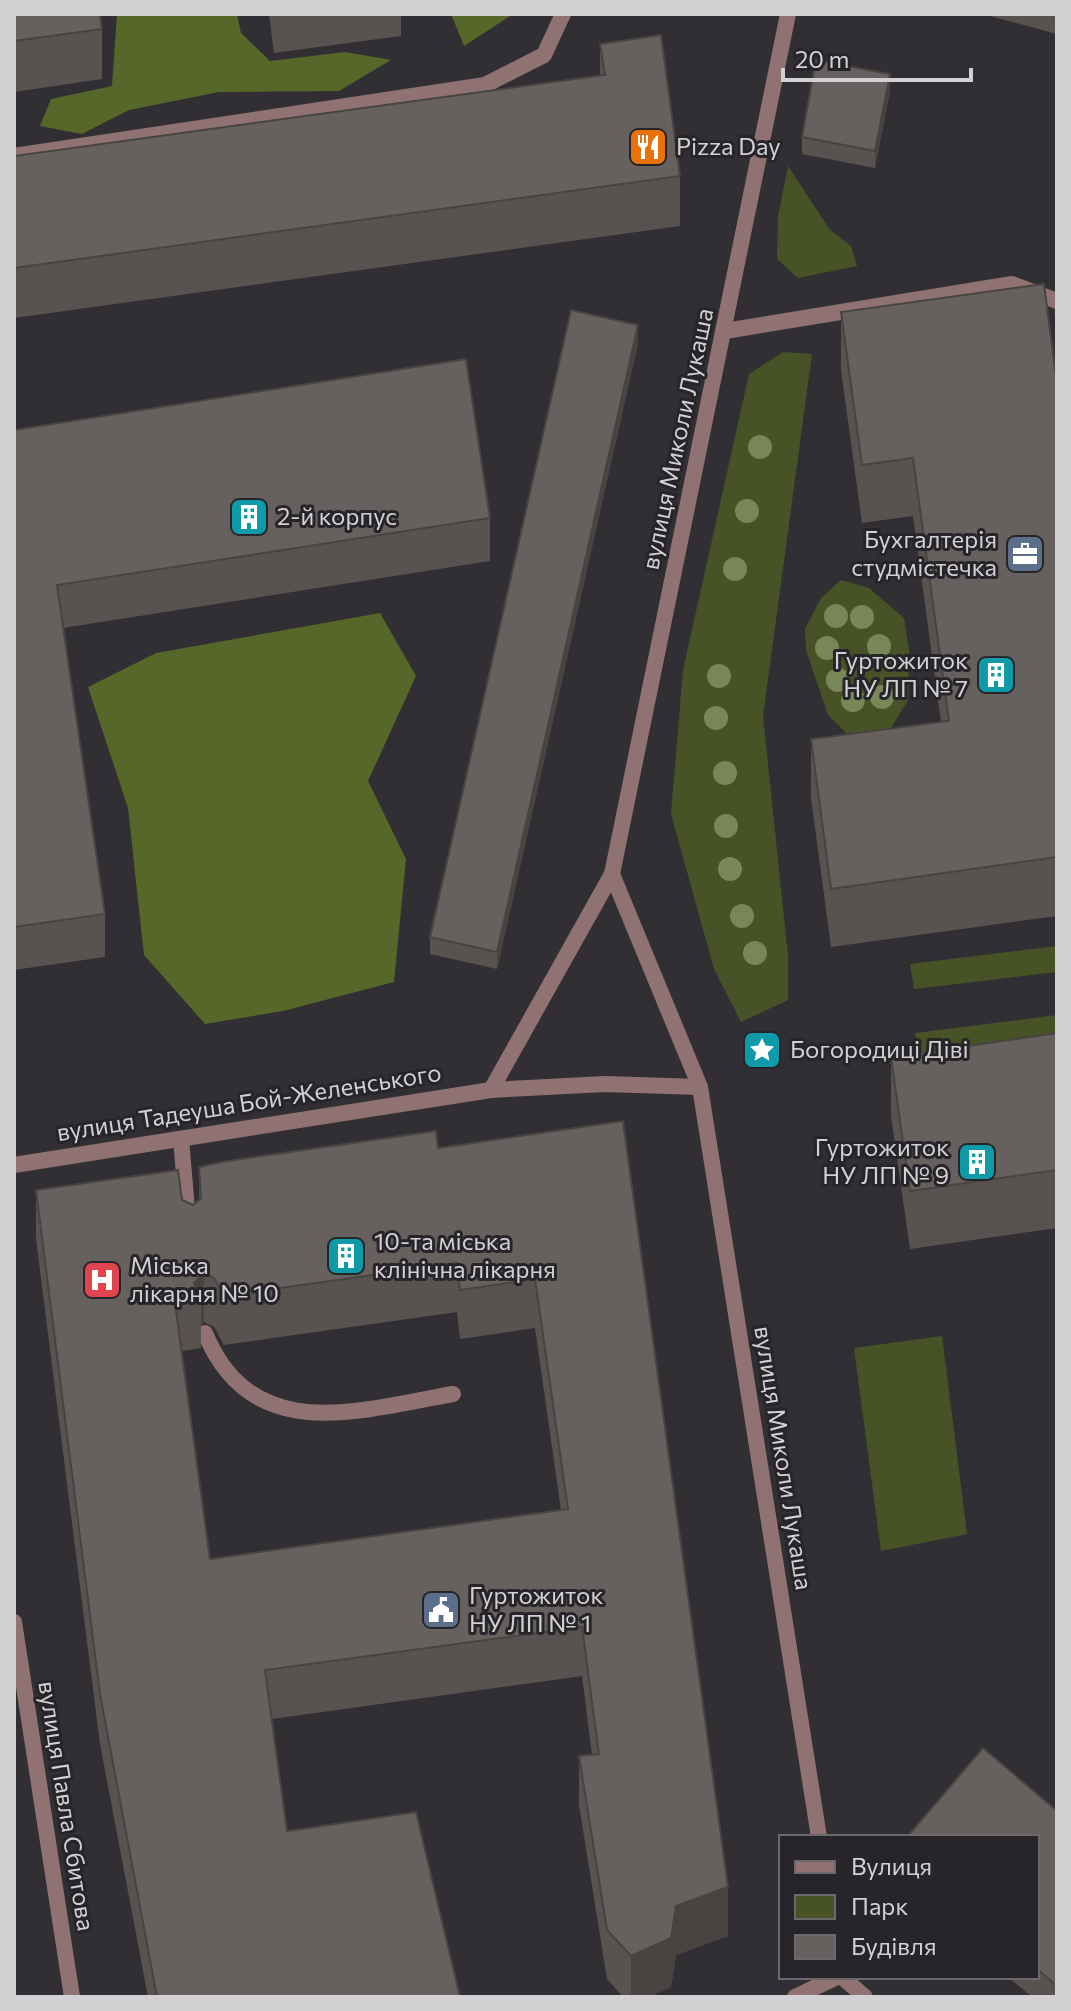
<svg xmlns="http://www.w3.org/2000/svg" width="1071" height="2011" font-family="Commissioner,sans-serif">
  <style>
    .green { fill: #475326 }
    .forest { fill: #576729 }
    .lines { fill: none; stroke-linecap: round; stroke-linejoin: round }
    .service { stroke: #917272; stroke-width: 16 }
    .minor { stroke: #917272; stroke-width: 16 }
    .tree { fill: #798657 }
    .wall { fill: #585351; fill-rule: evenodd }
    .shaded-wall { fill: #474442 }
    .building { fill: #66615e; stroke: #474442; stroke-width: 2; fill-rule: evenodd }
    .labels { text-anchor: middle; stroke-width: 6; stroke-linejoin: round; paint-order: stroke }
    .poi-label { font-size: 24px; fill: #d2d0d3; stroke: #272529; text-anchor: start }
    .street-label { font-size: 24px; fill: #d2d0d3; stroke: #272529 }
  </style>
  <rect width="100%" height="100%" fill="#312f33"/>
  <g class="green">
    <path d="M788 166 830 230 851 246 857 266 798 278 777 259 778 217Z"/>
    <path d="M783 352 812 354 763 716 788 956V1000L741 1022 714 969 671 814 683 670 749 374Z"/>
    <path d="M841 580 869 588 904 618 909 651 908 700 891 728 854 741 828 715 806 650 805 629 821 598Z"/>
    <path d="M1057 946V972L914 989 910 964Z"/>
    <path d="M1057 1015V1041L919 1058 915 1033Z"/>
    <path d="M942 1336 967 1534 881 1551 854 1348Z"/>
  </g>
  <g class="forest">
    <path d="M117 14H237L241 33 270 61 345 52 391 60 339 91 219 92 129 110 82 134 40 126 51 99 112 86Z"/>
    <path d="M451 14H513L464 46Z"/>
    <path d="M380 613 416 676 368 781 406 859 394 982 283 1011 205 1024 144 955 128 808 88 687 156 653Z"/>
  </g>
  <g class="lines">
    <g class="service">
      <path d="M14 156 485 85 544 55 563 14"/>
      <path d="M725 331 1012 284 1057 301"/>
      <path d="M181 1139 188 1221"/>
      <path d="M205 1333C252 1447 360 1410 453 1394"/>
    </g>
    <g class="minor">
      <path d="M612 874 700 1087 819 1837"/>
      <path d="M491 1090 612 874 788 14"/>
      <path d="M14 1165 491 1090 605 1084 700 1087"/>
      <path d="M14 1622 72 1997"/>
      <path d="M842 1977 865 1997"/>
      <path d="M795 1997 837 1977"/>
    </g>
  </g>
  <g class="tree">
    <circle cx="760" cy="447" r="12"/>
    <circle cx="747" cy="511" r="12"/>
    <circle cx="735" cy="569" r="12"/>
    <circle cx="836" cy="616" r="12"/>
    <circle cx="862" cy="617" r="12"/>
    <circle cx="879" cy="646" r="12"/>
    <circle cx="827" cy="648" r="12"/>
    <circle cx="719" cy="676" r="12"/>
    <circle cx="838" cy="680" r="12"/>
    <circle cx="882" cy="697" r="12"/>
    <circle cx="853" cy="700" r="12"/>
    <circle cx="716" cy="718" r="12"/>
    <circle cx="725" cy="773" r="12"/>
    <circle cx="726" cy="826" r="12"/>
    <circle cx="730" cy="869" r="12"/>
    <circle cx="742" cy="916" r="12"/>
    <circle cx="755" cy="953" r="12"/>
  </g>
  <g class="wall">
    <path d="M14 14 102 29V79L14 92Z"/>
    <path d="M269 14H401V36L274 53Z"/>
    <path d="M982 14H1057V34Z"/>
    <path d="M600 44 680 176V226L14 318V156L600 75Z"/>
    <path d="M890 91 875 168 802 154V137Z"/>
    <path d="M841 312 1057 384V916L831 947 811 798V739L941 722 913 516 862 523 841 370Z"/>
    <path d="M638 343 497 969 430 954V937Z"/>
    <path d="M14 430 490 518V561L63 628 105 914V957L14 970Z"/>
    <path d="M1057 1033V1228L910 1249 891 1116V1057Z"/>
    <path d="M623 1121 728 1936 676 1955 671 1987 649 1997H623L607 1979 579 1805V1756L592 1755 582 1676 272 1719 287 1831 460 1997H148L100 1744 36 1239V1190L193 1205 199 1199V1167L438 1148ZM457 1312 460 1339 535 1328 561 1510 210 1559 182 1351 201 1348V1325L204 1322 214 1327 224 1345Z"/>
    <path d="M1057 1811V1997H1032L1008 1977H1037V1837Z"/>
  </g>
  <g class="shaded-wall">
    <path d="M890 74V91L875 168V151Z"/>
    <path d="M638 325V343L497 969V952Z"/>
    <path d="M204 1273V1322L201 1325V1299L194 1283Z"/>
    <path d="M728 1887V1936L676 1955 671 1987 649 1997H631V1956L676 1906Z"/>
  </g>
  <g class="building">
    <path d="M14 14H100L102 29 14 41Z"/>
    <path d="M661 35 680 176 14 268V156L605 75 600 44Z"/>
    <path d="M816 60 890 74 875 151 802 137Z"/>
    <path d="M1044 284 1057 384V857L831 889 811 739 949 721 913 458 862 465 841 312Z"/>
    <path d="M571 310 638 325 497 952 430 937Z"/>
    <path d="M466 359 490 518 57 585 105 914 14 927V430Z"/>
    <path d="M1057 1033V1170L910 1191 891 1057Z"/>
    <path d="M623 1121 728 1887 676 1906 671 1938 631 1956 607 1930 579 1756 599 1754 582 1627 265 1670 287 1831 416 1812 460 1997H157L100 1694 36 1190 178 1170 182 1200 193 1205 201 1198 199 1167 227 1161 436 1131 438 1148ZM457 1263 460 1290 535 1279 568 1509 210 1559 175 1303 201 1299 194 1283 204 1273 214 1278 224 1296Z"/>
    <path d="M983 1748 1057 1811V1986L1037 1969V1837H907Z"/>
  </g>
  <defs>
    <g id="restaurant-square" transform="scale(2)"><rect x="-9" y="-9" width="18" height="18" rx="4" fill="#e8710a" stroke="#272529"/><path d="M-5-6h1v4h1v-4h1v4h1v-4h1v5L-1.5 .5V6h-2V.5L-5-1ZM5-6V6H3V1.5H1.5Q1.5-4 5-6Z" fill="#fff"/></g>
    <g id="building-square" transform="scale(2)"><rect x="-9" y="-9" width="18" height="18" rx="4" fill="#0f9aa8" stroke="#272529"/><path d="M-4-6H4V6H1V3H-1V6H-4ZM-2.5-4.3h1.7v1.8h-1.7ZM.8-4.3h1.7v1.8H.8ZM-2.5-1h1.7V.8h-1.7ZM.8-1h1.7V.8H.8Z" fill="#fff"/></g>
    <g id="office-square" transform="scale(2)"><rect x="-9" y="-9" width="18" height="18" rx="4" fill="#5c6f8a" stroke="#272529"/><path d="M-6-3h4V-5.5h4V-3h4V5H-6ZM-1-4.5V-3h2v-1.5ZM-6 0V1H6V0Z" fill="#fff"/></g>
    <g id="sight-square" transform="scale(2)"><rect x="-9" y="-9" width="18" height="18" rx="4" fill="#0f9aa8" stroke="#272529"/><path d="M0-6L1.8-2.2L6-1.7L2.9 1.2L3.7 5.4L0 3.3L-3.7 5.4L-2.9 1.2L-6-1.7L-1.8-2.2Z" fill="#fff"/></g>
    <g id="hospital-square" transform="scale(2)"><rect x="-9" y="-9" width="18" height="18" rx="4" fill="#e0444e" stroke="#272529"/><path d="M-5-5h3v3.5h4V-5h3V5h-3V1.5h-4V5h-3Z" fill="#fff"/></g>
    <g id="civic-square" transform="scale(2)"><rect x="-9" y="-9" width="18" height="18" rx="4" fill="#5c6f8a" stroke="#272529"/><path d="M-.6-6.5H3V-4.5H.6V-3L4-1V1h2V6H-6V1h2V-1L-.6-3ZM-1.2 2.5V6h2.4V2.5Z" fill="#fff"/></g>
  </defs>
  <g fill-rule="evenodd">
    <use href="#restaurant-square" x="648" y="147"/>
    <use href="#building-square" x="249" y="517"/>
    <use href="#office-square" x="1025" y="554"/>
    <use href="#building-square" x="996" y="675"/>
    <use href="#sight-square" x="762" y="1050"/>
    <use href="#building-square" x="977" y="1162"/>
    <use href="#building-square" x="346" y="1256"/>
    <use href="#hospital-square" x="102" y="1280"/>
    <use href="#civic-square" x="441" y="1610"/>
  </g>
  <g class="labels">
    <g class="poi-label">
      <text x="676" y="155">Pizza Day</text>
      <text x="277" y="525">2-й корпус</text>
      <text x="997" y="548" text-anchor="end">Бухгалтерія<tspan x="997" dy="28">студмістечка</tspan></text>
      <text x="968" y="669" text-anchor="end">Гуртожиток<tspan x="968" dy="28">НУ ЛП № 7</tspan></text>
      <text x="790" y="1058">Богородиці Діві</text>
      <text x="949" y="1156" text-anchor="end">Гуртожиток<tspan x="949" dy="28">НУ ЛП № 9</tspan></text>
      <text x="374" y="1250">10-та міська<tspan x="374" dy="28">клінічна лікарня</tspan></text>
      <text x="130" y="1274">Міська<tspan x="130" dy="28">лікарня № 10</tspan></text>
      <text x="469" y="1604">Гуртожиток<tspan x="469" dy="28">НУ ЛП № 1</tspan></text>
    </g>
    <g class="street-label">
      <text transform="translate(678 439) rotate(-78)" y="8">вулиця Миколи Лукаша</text>
      <text transform="translate(249 1103) rotate(-9)" y="8">вулиця Тадеуша Бой-Желенського</text>
      <text transform="translate(783 1458) rotate(81)" y="8">вулиця Миколи Лукаша</text>
      <text transform="translate(66 1806) rotate(81)" y="8">вулиця Павла Сбитова</text>
    </g>
  </g>
  <rect width="1071" height="2011" fill="none" stroke="#d2d0d3" stroke-width="32"/>
  <rect x="779" y="1835" width="260" height="144" fill="#272529" stroke="#6b696d" stroke-width="2"/>
  <rect x="795" y="1861" width="40" height="12" fill="#917272" stroke="#6b696d" stroke-width="2"/>
  <text x="851" y="1875" font-size="24" fill="#d2d0d3">Вулиця</text>
  <rect x="795" y="1895" width="40" height="24" fill="#475326" stroke="#6b696d" stroke-width="2"/>
  <text x="851" y="1915" font-size="24" fill="#d2d0d3">Парк</text>
  <rect x="795" y="1935" width="40" height="24" fill="#66615e" stroke="#6b696d" stroke-width="2"/>
  <text x="851" y="1955" font-size="24" fill="#d2d0d3">Будівля</text>
  <path d="M783 68v12h188v-12" fill="none" stroke="#d2d0d3" stroke-width="4"/>
  <text x="795" y="68" font-size="24" fill="#d2d0d3" stroke="#272529" stroke-width="6" paint-order="stroke">20 m</text>
</svg>
